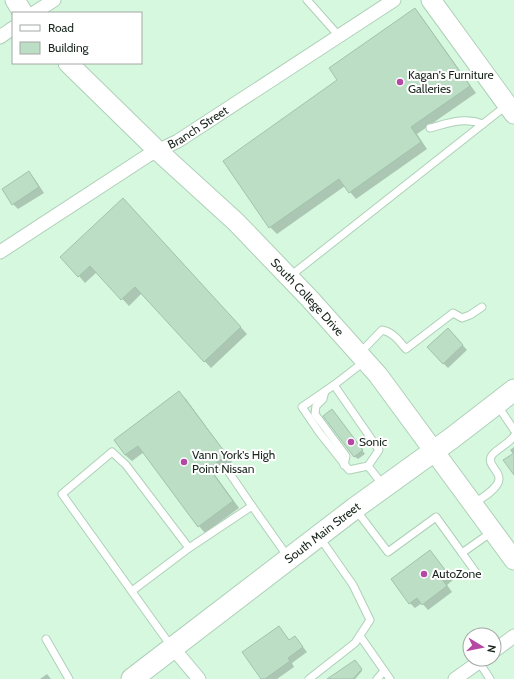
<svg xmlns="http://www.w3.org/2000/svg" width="514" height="679" font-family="Cabin,sans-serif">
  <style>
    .shadow { fill: #0003 }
    .building { fill: #bcdec5; stroke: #a2c3ab }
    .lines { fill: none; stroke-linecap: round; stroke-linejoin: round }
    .lane-casing { stroke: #afd0b8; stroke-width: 9 }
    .street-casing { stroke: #afd0b8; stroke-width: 15 }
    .secondary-casing { stroke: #afd0b8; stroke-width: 21 }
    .primary-casing { stroke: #afd0b8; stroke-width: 23 }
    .lane { stroke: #fff; stroke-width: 7 }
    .street { stroke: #fff; stroke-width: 13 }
    .secondary { stroke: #fff; stroke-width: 19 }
    .primary { stroke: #fff; stroke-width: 21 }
    .poi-dot { fill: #b547a5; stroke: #fff; stroke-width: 1.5 }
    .labels { text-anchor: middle; stroke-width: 4; stroke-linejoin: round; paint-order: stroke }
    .poi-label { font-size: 12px; fill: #19261d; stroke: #fff; text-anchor: start }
    .street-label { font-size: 12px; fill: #19261d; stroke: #fff }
  </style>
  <rect width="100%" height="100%" fill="#d6f8df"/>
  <g class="shadow">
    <path d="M415 9 421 16 476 93 417 134 427 149 356 199 345 186 277 234 270 227 224 162 339 81Z"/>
    <path d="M29 173 34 178 44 193 18 209 13 204Z"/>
    <path d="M130 206 247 334 211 368 142 293 129 306 97 272 85 283 79 276Z"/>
    <path d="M453 334 467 350 448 368 443 363Z"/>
    <path d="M179 393 186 399 232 462 215 475 239 508 205 533 199 526 144 452 132 461 125 455Z"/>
    <path d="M335 413 365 454 358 459 354 456Z"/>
    <path d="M514 447V474L513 454 510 450Z"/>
    <path d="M430 551 453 580 447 585 452 592 428 610 422 603 415 608 410 603Z"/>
    <path d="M279 627 290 641 295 637 307 652 292 663 294 667 277 679H262Z"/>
    <path d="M356 662 362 671 355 679H329Z"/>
    <path d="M47 674 51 679H40Z"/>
  </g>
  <g class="building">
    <path d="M415 8 470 86 411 127 421 142 349 193 339 179 269 228 223 161 337 80 329 68Z"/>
    <path d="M29 171 39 187 12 205 2 189Z"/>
    <path d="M123 198 241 327 204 362 135 287 121 300 90 266 78 277 60 257Z"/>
    <path d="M448 328 463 345 443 364 427 347Z"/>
    <path d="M179 391 227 455 209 468 233 501 198 527 138 446 125 455 114 440Z"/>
    <path d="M332 409 363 450 354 457 323 416Z"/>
    <path d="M514 453V475L503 460Z"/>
    <path d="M430 550 449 575 442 579 447 586 422 605 417 598 409 604 391 579Z"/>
    <path d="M279 626 289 640 295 636 303 647 288 658 290 661 265 679H261L242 652Z"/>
    <path d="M355 660 362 669 353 679H327Z"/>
  </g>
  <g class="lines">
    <g class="lane-casing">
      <g id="lane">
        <path d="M307 0 339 36"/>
        <path d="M430 128C449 123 464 117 483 124"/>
        <path d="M289 277 507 105"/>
        <path d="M359 354 382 330C393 332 399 341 406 349L453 313 462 318 470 315 482 307"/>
        <path d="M365 361 334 385 379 450 368 466 383 485"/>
        <path d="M334 385 302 407 319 432 349 470 368 466"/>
        <path d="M325 391 323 399 316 406 315 414 346 456 344 465"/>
        <path d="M498 406 514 430"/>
        <path d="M226 468 252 506"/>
        <path d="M474 503C482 498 493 492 498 483 503 472 487 466 491 457 493 451 509 444 514 436"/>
        <path d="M356 510 388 552 436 517 462 553 493 531"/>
        <path d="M462 553 477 574"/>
        <path d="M132 591 189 548"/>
        <path d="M360 636 390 679"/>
        <path d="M46 639 69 679"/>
        <path d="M171 646 62 494 112 452 126 465 189 548 252 506 288 557"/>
        <path d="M479 662 490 679"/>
        <path d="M309 679 355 643 370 620 353 585 320 538"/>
        <path d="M377 679 384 671"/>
      </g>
    </g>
    <g class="street-casing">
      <g id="street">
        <path d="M34 13 54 0"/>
        <path d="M0 37 13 28"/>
        <path id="s1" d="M0 252 147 156 178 141 394 0"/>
        <path d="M173 648 199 679"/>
        <path d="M494 651 514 636"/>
        <path d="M455 679 483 659"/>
      </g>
    </g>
    <g class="secondary-casing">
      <g id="secondary">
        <path d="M15 0 23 13"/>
        <path d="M431 0 514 114"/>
        <path id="s2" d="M68 63 157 150 236 222 310 299 378 375 514 560"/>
      </g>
    </g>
    <g class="primary-casing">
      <g id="primary">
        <path id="s3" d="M132 679 355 508 452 438 514 390"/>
      </g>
    </g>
    <use href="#lane" class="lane"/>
    <use href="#street" class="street"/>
    <use href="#secondary" class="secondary"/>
    <use href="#primary" class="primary"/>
  </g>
  <g class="poi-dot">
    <circle cx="400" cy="82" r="4"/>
    <circle cx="351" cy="442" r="4"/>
    <circle cx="184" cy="462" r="4"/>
    <circle cx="424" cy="574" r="4"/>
  </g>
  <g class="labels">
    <g class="poi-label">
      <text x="408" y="79">Kagan's Furniture<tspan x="408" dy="14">Galleries</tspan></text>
      <text x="359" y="446">Sonic</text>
      <text x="192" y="459">Vann York's High<tspan x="192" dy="14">Point Nissan</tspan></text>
      <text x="432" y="578">AutoZone</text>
    </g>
    <g class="street-label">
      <text dy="4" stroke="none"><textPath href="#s1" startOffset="234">Branch Street</textPath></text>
      <text dy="4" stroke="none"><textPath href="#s2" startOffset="335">South College Drive</textPath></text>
      <text dy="4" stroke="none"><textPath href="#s3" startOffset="240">South Main Street</textPath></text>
    </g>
  </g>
  <rect x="12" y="12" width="130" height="52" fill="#ffffff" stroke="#a3a8a5"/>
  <rect x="20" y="25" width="20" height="6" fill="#ffffff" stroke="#a3a8a5"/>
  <text x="48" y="32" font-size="12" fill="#19261d">Road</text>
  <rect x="20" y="42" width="20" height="12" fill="#bcdec5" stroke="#a3a8a5"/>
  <text x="48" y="52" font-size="12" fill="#19261d">Building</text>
  <g transform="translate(482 647) rotate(100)"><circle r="19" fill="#ffffff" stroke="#a3a8a5"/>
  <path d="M0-3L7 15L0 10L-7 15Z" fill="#b547a5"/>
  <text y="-6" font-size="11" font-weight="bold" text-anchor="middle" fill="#19261d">N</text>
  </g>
</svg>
